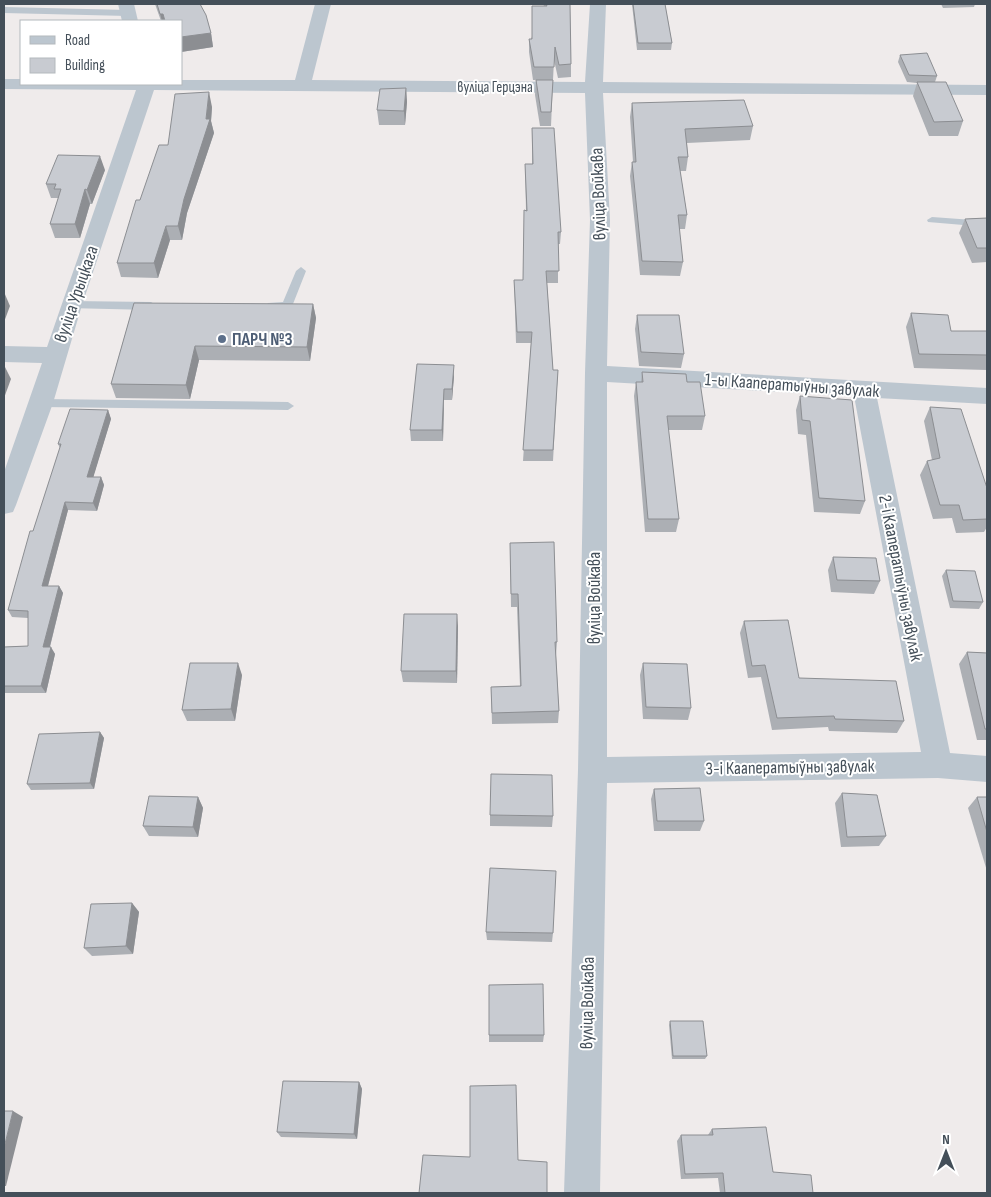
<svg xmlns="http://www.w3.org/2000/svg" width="991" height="1197" font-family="'Sofia Sans Condensed',sans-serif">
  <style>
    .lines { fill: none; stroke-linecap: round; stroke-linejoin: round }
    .service { fill: #bcc6cf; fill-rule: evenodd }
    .minor { fill: #bcc6cf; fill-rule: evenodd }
    .wall { fill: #acafb4 }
    .shaded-wall { fill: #8c8e92 }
    .building { fill: #c8cbd1; stroke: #8c8e92 }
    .service-dot { fill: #5c6f8a; stroke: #fff; stroke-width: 2 }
    .labels { text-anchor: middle; stroke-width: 4; stroke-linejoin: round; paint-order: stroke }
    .far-street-label { font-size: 15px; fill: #444f59; stroke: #fff }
    .street-label { font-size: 18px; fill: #444f59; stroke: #fff }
    .service-label { font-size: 18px; font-weight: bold; fill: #4e5e75; stroke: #fff; text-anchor: start }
  </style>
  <rect width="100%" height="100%" fill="#efebeb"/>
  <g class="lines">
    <g class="service">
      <path d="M4 7 128 10 132 13 128 16 4 13Z"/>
      <path d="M932 217 987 221V227L928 222 927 220Z"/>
      <path d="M301 267 306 271 291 309H268L266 306 268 303 283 302 296 271Z"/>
      <path d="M71 301 151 302 157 306 151 310 67 308 65 305 67 302Z"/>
      <path d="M41 399 288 402 294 406 288 410 41 407 35 403Z"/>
    </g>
    <g class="minor">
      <path d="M118 4H134L138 21H122Z"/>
      <path d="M315 4H331L312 80 585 82 590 4H606L603 82 987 85V95L603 93 610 220 607 366 987 388V404L877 398 950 753 987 756V782L938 778 607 783 600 1193H564L578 770 585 373 590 220 585 93 154 90 82 305 53 403 16 505 13 512 4 514V472L42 363 4 362V346L47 347 136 90 4 89V79H21V84H181V80H295ZM607 382 854 396 921 752 607 757Z"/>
    </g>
  </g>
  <g class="wall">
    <path d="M155 4H200L211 33 213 47 181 52V21H161Z"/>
    <path d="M543 4H570L571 64V77L558 78 554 60 553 80H533L529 52V39H531L544 6Z"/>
    <path d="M632 4H665L672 43 671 50H637Z"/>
    <path d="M941 4H975L974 7 943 8Z"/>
    <path d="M900 55 937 76 935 82 963 121 958 136H929L913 96 917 83 907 82 898 62Z"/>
    <path d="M536 80H553L551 126H540L535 95Z"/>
    <path d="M406 88 407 102 405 125H379L377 110Z"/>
    <path d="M632 103 753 126 750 140 687 143 688 157 686 171H680L687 215 685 229H679L683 262 680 276 640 275 630 176 632 162H633L630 117Z"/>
    <path d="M212 107 211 121 214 133 187 213 182 240H170L158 278 121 277 117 263 140 200Z"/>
    <path d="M532 128 561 232 560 244H558V283H547L553 370H558L553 461H523L531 343H516L514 280H523L526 211 525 164H532Z"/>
    <path d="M105 170 92 204H90L80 238H55L50 224 58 199V198H51L46 184Z"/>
    <path d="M987 218V262L972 263 959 233 965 219Z"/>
    <path d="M134 303 313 304 316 318 310 361 199 360 190 399 116 398 111 384Z"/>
    <path d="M911 313 951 331H987V370L914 368 906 327Z"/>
    <path d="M637 315 684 354 681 368 639 366 635 329Z"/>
    <path d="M642 372 687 382 705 416 702 430H668L679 519 676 532H645L634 396 636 382H641Z"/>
    <path d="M454 376 452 400H444L443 441H411L410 430Z"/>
    <path d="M800 396 865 501 860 514 814 512 806 435 798 434 796 410Z"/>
    <path d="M930 407 987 488V527L984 532 956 533 952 518 933 519 920 475 927 461 932 460 924 421Z"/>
    <path d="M108 410 111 419 93 477H101L104 485 97 511 68 510 48 586H59L63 593 50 647 55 654 46 693H4V647L28 646V618L12 617 8 610 60 448 58 444Z"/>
    <path d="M510 543 557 642 556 655 559 711 558 723 492 724 491 687 520 686 517 607H511Z"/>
    <path d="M833 557 880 581 874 594 831 592 828 570Z"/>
    <path d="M946 570 983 602 979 609 950 608 942 576Z"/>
    <path d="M744 621 799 678 904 721 897 733 829 731 828 727 772 730 761 677 748 678 740 633Z"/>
    <path d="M458 626 457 683 403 682 401 671Z"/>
    <path d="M967 652 987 653V740H977L959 664Z"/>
    <path d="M643 663 691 708 688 720 643 719 640 675Z"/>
    <path d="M242 675 235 721H187L182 710Z"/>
    <path d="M100 732 104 738 94 789 31 790 27 784Z"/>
    <path d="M654 789 704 821 700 831H654L651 799Z"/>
    <path d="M842 793 886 836 879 846 841 847 835 803Z"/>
    <path d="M198 797 203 808 198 837 149 836 143 826Z"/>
    <path d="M977 797H987V871L968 808Z"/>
    <path d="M490 815 553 816 552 827 490 826Z"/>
    <path d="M132 903 139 912 133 954 92 956 84 948Z"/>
    <path d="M486 932 553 933 552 942 487 940Z"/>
    <path d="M489 985 544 1035 543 1042H489Z"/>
    <path d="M670 1021 707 1056 705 1059H672L669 1025Z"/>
    <path d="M359 1082 362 1089 357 1139 281 1137 277 1132Z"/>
    <path d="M712 1129 773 1172 813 1193H720L718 1178 681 1179 677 1141 681 1135H708Z"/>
  </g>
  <g class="shaded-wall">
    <path d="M160 14H163L165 21H162Z"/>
    <path d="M211 33 213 47 181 52V37Z"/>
    <path d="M406 88 407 102 405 125 404 111Z"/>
    <path d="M209 92 212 107 211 121 214 133 187 213 182 240 178 226 184 199 206 119Z"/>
    <path d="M100 156 105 170 92 204 87 190Z"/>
    <path d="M85 189 90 204 80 238 75 224Z"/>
    <path d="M166 226 170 240 158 278 154 263Z"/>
    <path d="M4 292 10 306 4 322Z"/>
    <path d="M313 304 316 318 310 361 307 347Z"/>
    <path d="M195 346 199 360 190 399 186 385Z"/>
    <path d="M4 365 11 379 4 398Z"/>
    <path d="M454 365V376L452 400V389Z"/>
    <path d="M444 389V400L443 441 442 430Z"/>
    <path d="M108 410 111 419 91 485 87 477Z"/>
    <path d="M101 477 104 485 97 511 93 503Z"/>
    <path d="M65 502 68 510 46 593 42 586Z"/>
    <path d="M59 586 63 593 48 654 43 647Z"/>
    <path d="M457 614 458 626 457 683 456 671Z"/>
    <path d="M51 647 55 654 46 693 41 686Z"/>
    <path d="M238 663 242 675 235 721 231 709Z"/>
    <path d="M100 732 104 738 94 789 90 783Z"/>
    <path d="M198 797 203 808 198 837 193 827Z"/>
    <path d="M132 903 139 912 133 954 126 946Z"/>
    <path d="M359 1082 362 1089 357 1139 354 1134Z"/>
    <path d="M13 1111 23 1117 6 1186H4V1148Z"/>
  </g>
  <g class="building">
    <path d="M157 4H200L206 15 211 33 181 37V21H165L163 14H160Z"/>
    <path d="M546 4H570L571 64 559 65 555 47 554 67H534L529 39H532V6H547Z"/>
    <path d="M633 4H665L672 43H638Z"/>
    <path d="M927 53 937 76 909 75 900 55Z"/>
    <path d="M536 80H553L551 112H541Z"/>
    <path d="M917 82H946L963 121 934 122Z"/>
    <path d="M406 88 404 111 377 110 380 89Z"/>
    <path d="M209 92 206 119H210L184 199 178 226H166L154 263H117L136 200H140L159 145H168L175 94Z"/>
    <path d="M744 100 753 126 685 129 688 157H678L687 215H678L683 262 642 261 632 162H636L632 103Z"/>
    <path d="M532 128H554L561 232H558L559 271H546L553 370H558L553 450H523L532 332H517L514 280H523L524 210 527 211 525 164H533Z"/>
    <path d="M58 155 100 156 87 190 85 189 75 224H50L61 189H54L56 184H46Z"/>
    <path d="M987 218V248H977L965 219Z"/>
    <path d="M134 303 313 304 307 347 195 346 186 385 111 384Z"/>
    <path d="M911 313 948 315 951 331H987V355L919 354Z"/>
    <path d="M637 315H679L684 354 641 352Z"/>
    <path d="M417 364 454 365 452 389H444L442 430H410Z"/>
    <path d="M642 372 686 374 687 382H700L705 416H667L679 519H648L636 382H643Z"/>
    <path d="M800 396 852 400 865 501 819 498 810 421 802 420Z"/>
    <path d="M930 407 961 409 987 488V519L963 520 959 505H940L927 461 940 458Z"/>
    <path d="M70 409 108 410 87 477H101L93 503 65 502 42 586H59L43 647H51L41 686H4V647L28 646V611L8 610 30 531H33L61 444H58Z"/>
    <path d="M554 542 557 642H555L559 711 492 713 491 687 521 686 518 594H511L510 543Z"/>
    <path d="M833 557 876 558 880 581 837 580Z"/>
    <path d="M946 570 975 571 983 602 953 601Z"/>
    <path d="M404 614H457L456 671H401Z"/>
    <path d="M788 620 799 678 896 681 904 721 835 719 834 716 777 718 765 665 752 666 744 621Z"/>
    <path d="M967 652 987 653V729H985Z"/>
    <path d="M190 663H238L231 709 182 710Z"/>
    <path d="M643 663 687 664 691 708 646 707Z"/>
    <path d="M100 732 90 783 27 784 39 734Z"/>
    <path d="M491 774 552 775 553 816 490 815Z"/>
    <path d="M700 788 704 821H657L654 789Z"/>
    <path d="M842 793 877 795 886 836 847 837Z"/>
    <path d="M149 796 198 797 193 827 143 826Z"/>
    <path d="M977 797H987V832Z"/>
    <path d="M490 868 556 871 553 933 486 932Z"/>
    <path d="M132 903 126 946 84 948 91 904Z"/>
    <path d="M543 984 544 1035H489V985Z"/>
    <path d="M670 1021H703L707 1056H673Z"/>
    <path d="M283 1081 359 1082 354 1134 277 1132Z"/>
    <path d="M516 1085 518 1160 547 1162V1193H419L423 1155 470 1157V1086Z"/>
    <path d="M4 1111H13L4 1148Z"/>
    <path d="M766 1127 773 1172 811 1175 813 1193H725L723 1173 685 1174 681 1135H713L712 1129Z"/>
  </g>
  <circle class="service-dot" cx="222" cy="339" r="5"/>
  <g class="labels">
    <g class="far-street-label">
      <text x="495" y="92">вуліца Герцэна</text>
    </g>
    <g class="street-label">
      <text transform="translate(598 194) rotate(-92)" y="6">вуліца Войкава</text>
      <text transform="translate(76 294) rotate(-71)" y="6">вуліца Урыцкага</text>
      <text transform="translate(792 385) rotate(4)" y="6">1-ы Кааператыўны завулак</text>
      <text transform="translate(901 578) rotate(79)" y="6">2-і Кааператыўны завулак</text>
      <text transform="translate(594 598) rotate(-90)" y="6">вуліца Войкава</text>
      <text transform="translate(790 767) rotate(-1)" y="6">3-і Кааператыўны завулак</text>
      <text transform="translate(587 1003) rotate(-89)" y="6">вуліца Войкава</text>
    </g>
    <g class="service-label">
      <text x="232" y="345">ПАРЧ №3</text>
    </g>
  </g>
  <rect width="991" height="1197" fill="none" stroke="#444f59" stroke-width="10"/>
  <rect x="20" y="20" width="162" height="65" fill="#ffffff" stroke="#b4b9bd"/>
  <rect x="30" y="36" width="25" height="8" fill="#bcc6cf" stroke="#b4b9bd"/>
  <text x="65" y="45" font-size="15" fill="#444f59">Road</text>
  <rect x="30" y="58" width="25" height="15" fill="#c8cbd1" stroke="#b4b9bd"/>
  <text x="65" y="70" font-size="15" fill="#444f59">Building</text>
  <g transform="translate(946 1152)" stroke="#ffffff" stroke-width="4" paint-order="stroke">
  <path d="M0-4L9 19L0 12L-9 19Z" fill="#444f59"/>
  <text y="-8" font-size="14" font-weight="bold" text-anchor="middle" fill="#444f59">N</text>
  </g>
</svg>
